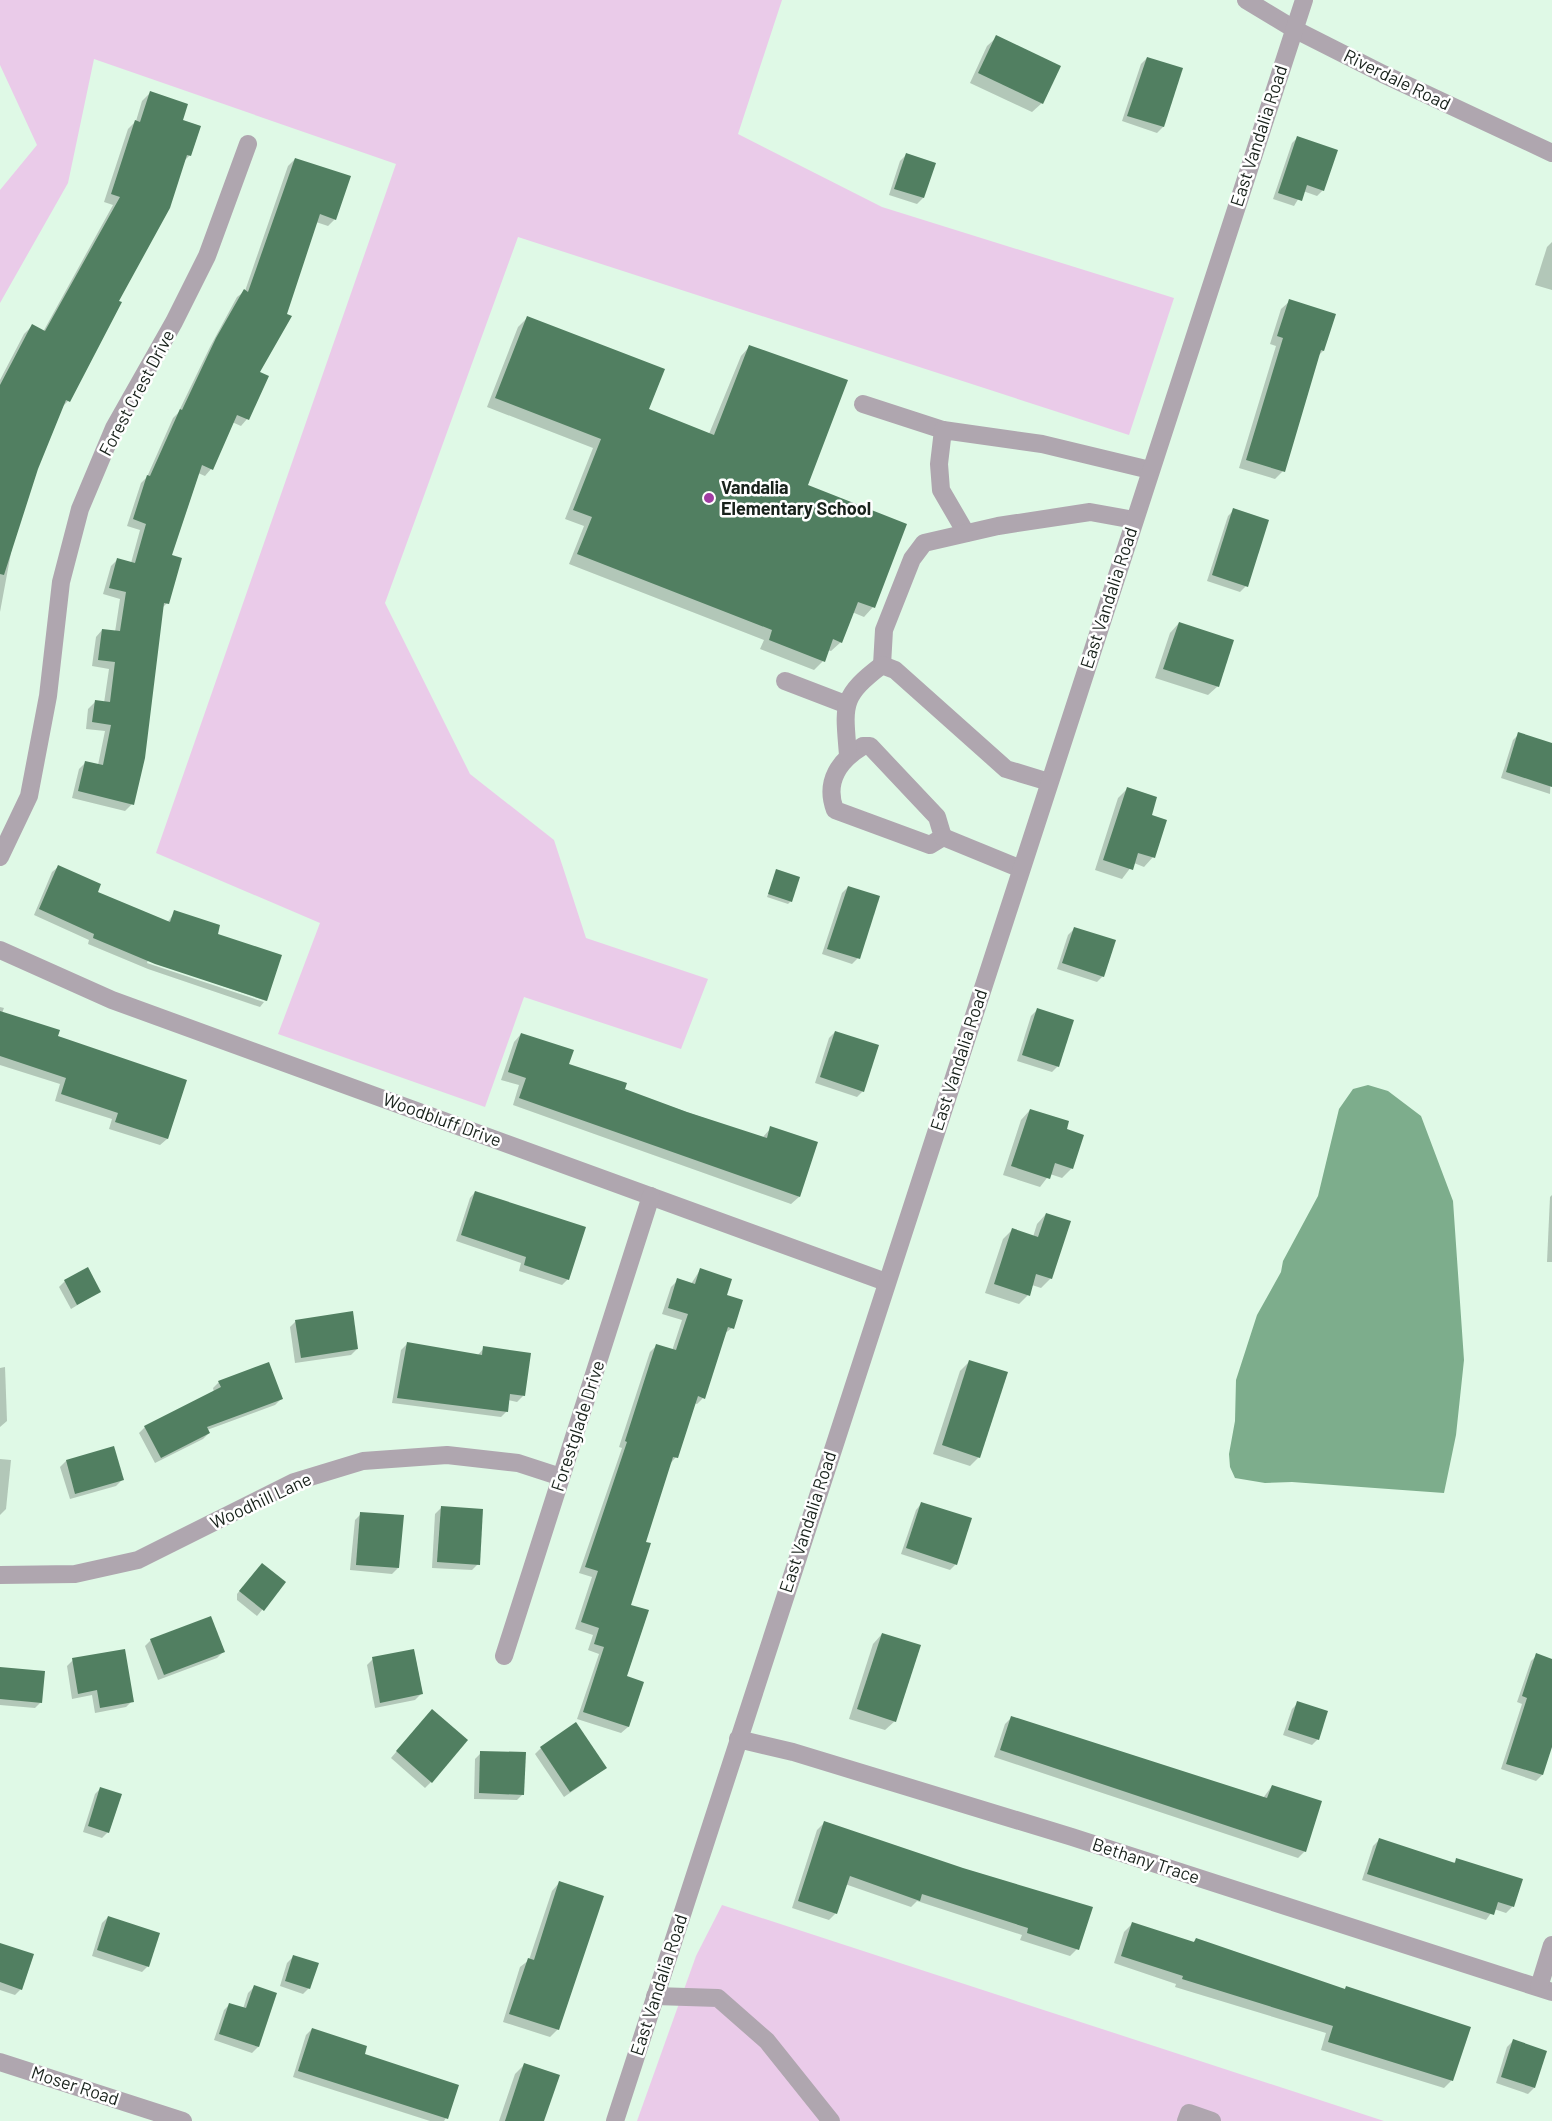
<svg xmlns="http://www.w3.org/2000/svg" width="1552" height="2121" font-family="Barlow,sans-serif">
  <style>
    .green { fill: #eacbe9 }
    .water { fill: #7dad8c }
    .shadow { fill: #0003 }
    .building { fill: #517f61 }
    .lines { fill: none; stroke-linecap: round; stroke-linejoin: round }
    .minor { stroke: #afa6af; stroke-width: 18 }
    .poi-dot { fill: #a03da3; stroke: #fff; stroke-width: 2 }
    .labels { text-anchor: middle; stroke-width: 5; stroke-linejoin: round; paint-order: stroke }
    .street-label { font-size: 18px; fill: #18221b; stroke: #fff }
    .poi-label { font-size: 18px; font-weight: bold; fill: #18221b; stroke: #fff; text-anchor: start }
  </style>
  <rect width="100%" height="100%" fill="#dff9e6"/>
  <g class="green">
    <path d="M0 0H782L738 134 882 207 1174 298 1129 435 518 237 385 603 470 774 554 840 586 938 708 979 681 1049 524 997 485 1107 278 1034 320 923 156 853 396 164 94 59 68 183 0 303V190L37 145 0 65Z"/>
    <path d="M722 1905 1384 2121H637L696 1956Z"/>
  </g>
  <path class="water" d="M1368 1085 1388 1091 1421 1116 1453 1201 1464 1360 1456 1435 1444 1493 1292 1482 1265 1483 1235 1478 1230 1467 1229 1454 1235 1421 1236 1380 1257 1315 1281 1272 1283 1261 1318 1196 1339 1109 1353 1089Z"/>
  <g class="shadow">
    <path d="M997 37 1042 103 1032 112 970 83 987 46Z"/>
    <path d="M1147 58 1181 69 1163 127 1157 133 1122 121 1141 64Z"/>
    <path d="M150 93 181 121 190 155 183 162 68 401 62 407 37 469 13 542 0 612V380L24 334 32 326 43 332 113 205 104 202 128 129 136 121 142 101Z"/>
    <path d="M1298 137 1323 190 1317 196 1303 191 1294 206 1273 199 1292 143Z"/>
    <path d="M906 155 923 198 917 204 889 195 900 161Z"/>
    <path d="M295 159 335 219 328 226 316 222 258 373 267 377 247 419 241 426 232 422 211 469 205 476 198 473 171 556 167 603 161 609 132 804 125 811 72 798 79 769 86 762 98 765 105 731 86 729 88 709 95 702 104 703 109 669 92 666 96 637 102 630 115 632 120 599 103 594 111 566 118 559 131 563 140 530 127 526 141 483 147 477 173 418 178 413 210 347 237 297 245 291 288 166Z"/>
    <path d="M1552 242V290L1535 285 1547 247Z"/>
    <path d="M1290 301 1334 315 1323 351 1318 356 1283 471 1275 479 1239 468 1276 346 1270 344 1281 309Z"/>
    <path d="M527 318 647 410 709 434 741 356 750 346 806 486 873 607 864 617 852 612 841 642 831 651 827 650 823 661 814 670 760 649 764 640 569 564 584 526 565 519 593 448 487 407 518 327Z"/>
    <path d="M1234 510 1246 586 1240 592 1207 581 1228 516Z"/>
    <path d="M1179 623 1218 686 1208 695 1155 678 1170 633Z"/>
    <path d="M1519 734 1552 757 1550 794 1501 778 1513 740Z"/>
    <path d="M1127 789 1150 816 1153 857 1144 867 1134 863 1122 879 1095 870 1118 798Z"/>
    <path d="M58 867 96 893 167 923 175 912 216 935 280 956 266 1001 148 960 147 963 264 1002 260 1007 148 969 88 944 89 940 34 915 52 872Z"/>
    <path d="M777 871 791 901 788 904 767 897Z"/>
    <path d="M848 887 858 958 852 964 822 954 842 893Z"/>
    <path d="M1074 929 1103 976 1097 982 1057 969 1068 935Z"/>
    <path d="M0 1007 4 1008 2 1013 57 1037 185 1081 167 1139 160 1145 109 1129 112 1119 55 1101 60 1084 0 1065Z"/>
    <path d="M1037 1010 1058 1066 1052 1072 1017 1061 1031 1016Z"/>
    <path d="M835 1032 863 1091 857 1097 815 1083 829 1038Z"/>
    <path d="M521 1034 567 1065 623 1090 762 1138 771 1128 799 1197 791 1204 513 1105 519 1085 501 1080 514 1042Z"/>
    <path d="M1030 1110 1065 1130 1072 1168 1062 1178 1050 1174 1040 1187 1003 1175 1021 1120Z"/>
    <path d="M475 1192 568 1279 562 1285 519 1271 521 1263 456 1241 470 1198Z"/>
    <path d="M1552 1195V1262H1547L1550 1197Z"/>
    <path d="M1046 1214 1051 1278 1041 1288 1032 1285 1028 1295 1019 1304 985 1293 1003 1239 1012 1230 1033 1237 1037 1224Z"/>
    <path d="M700 1270 725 1295 732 1328 724 1334 703 1398 697 1404 694 1403 676 1457 669 1465 644 1543 629 1606 626 1677 628 1727 621 1733 577 1719 599 1654 588 1650 593 1635 575 1629 592 1577 579 1573 622 1448 619 1447 650 1352 657 1345 672 1351 682 1320 662 1314 671 1287 678 1280 691 1284Z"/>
    <path d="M65 1281 99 1292 71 1309 59 1287Z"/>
    <path d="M296 1321 357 1349 351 1355 295 1363 290 1327Z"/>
    <path d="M407 1344 477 1356 484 1348 523 1396 517 1402 508 1400 507 1411 501 1417 392 1403 401 1350Z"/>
    <path d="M970 1361 979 1457 970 1466 933 1454 960 1371Z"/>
    <path d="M5 1367 7 1421 0 1427V1368Z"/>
    <path d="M219 1382 281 1399 275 1405 207 1430 209 1433 203 1439 155 1463 139 1433 145 1427 214 1392 213 1388Z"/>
    <path d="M0 1459 11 1460 6 1509 0 1515Z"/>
    <path d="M66 1461 122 1480 116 1486 70 1499 60 1467Z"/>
    <path d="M921 1504 956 1564 950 1570 901 1554 916 1510Z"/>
    <path d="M441 1508 478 1564 472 1570 432 1568 435 1514Z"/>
    <path d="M361 1514 398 1568 392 1574 350 1570 355 1520Z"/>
    <path d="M256 1571 262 1610 257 1616 237 1600V1594Z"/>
    <path d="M882 1634 895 1721 885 1730 849 1719 873 1644Z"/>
    <path d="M151 1640 223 1652 217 1658 158 1680 145 1646Z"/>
    <path d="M1537 1655 1552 1660V1743L1542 1775 1536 1781 1501 1769 1522 1704 1517 1702 1531 1661Z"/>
    <path d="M373 1659 421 1694 415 1700 375 1708 367 1665Z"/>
    <path d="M73 1660 132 1701 126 1707 95 1713 92 1695 72 1699 67 1666Z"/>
    <path d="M0 1668 41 1702 35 1708 0 1705Z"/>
    <path d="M1298 1703 1318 1739 1312 1745 1283 1735 1292 1709Z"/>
    <path d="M426 1717 431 1782 425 1788 391 1758Z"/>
    <path d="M1012 1717 1263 1798 1272 1786 1305 1851 1298 1858 994 1757 1005 1724Z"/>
    <path d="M541 1748 599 1773 564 1797 535 1754Z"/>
    <path d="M481 1753 523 1794 517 1800 474 1799 475 1759Z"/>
    <path d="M101 1788 108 1832 102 1838 83 1832 95 1794Z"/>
    <path d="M824 1823 1077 1949 1070 1956 1020 1940 1022 1935 917 1901 911 1907 845 1884 836 1913 829 1920 792 1908 817 1830Z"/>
    <path d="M1379 1840 1453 1864 1457 1859 1521 1880 1512 1907 1506 1913 1494 1909 1486 1920 1362 1880 1373 1846Z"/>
    <path d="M559 1883 558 2029 550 2037 503 2022 520 1967 529 1960 552 1891Z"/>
    <path d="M108 1917 148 1966 142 1972 92 1956 102 1923Z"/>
    <path d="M1132 1924 1192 1943 1196 1940 1344 1990 1346 1988 1452 2080 1444 2088 1321 2050 1326 2033 1175 1987 1176 1984 1114 1963 1124 1932Z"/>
    <path d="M0 1945 21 1989 15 1995 0 1990Z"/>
    <path d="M293 1957 309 1988 303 1994 280 1986 287 1963Z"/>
    <path d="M254 1987 258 2047 252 2053 214 2040 224 2010 230 2004 243 2009 248 1993Z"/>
    <path d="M312 2029 363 2055 446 2118 444 2121H430L293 2077 306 2035Z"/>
    <path d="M1513 2041 1534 2088 1528 2094 1496 2083 1507 2047Z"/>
    <path d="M524 2065 543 2121H499L515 2074Z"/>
  </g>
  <g class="building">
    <path d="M996 35 1061 66 1043 104 978 73Z"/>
    <path d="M1147 57 1183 68 1164 127 1127 116Z"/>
    <path d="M150 91 188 104 183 120 201 126 191 156 187 155 170 208 119 301 122 302 70 402 66 400 38 469 4 575 0 574V385L32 324 45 331 120 197 111 194 135 120 140 122Z"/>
    <path d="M1297 136 1338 150 1324 191 1307 185 1302 201 1278 193Z"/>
    <path d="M906 153 936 163 924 198 894 189Z"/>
    <path d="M295 158 351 176 336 220 320 214 287 314 292 316 260 372 269 376 249 420 237 415 213 470 202 465 172 555 182 558 169 604 164 603 145 758 134 805 78 791 85 761 103 765 111 725 92 722 95 700 110 702 115 662 98 660 102 629 120 631 126 592 109 588 117 558 135 563 146 524 133 519 147 475 150 476 180 409 182 410 216 338 244 289 248 292Z"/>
    <path d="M1289 299 1336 314 1324 351 1321 350 1285 472 1246 460 1283 338 1277 336Z"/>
    <path d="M527 316 665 369 649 409 714 435 749 345 848 380 808 485 907 524 875 608 858 602 842 643 833 639 825 662 769 640 772 630 577 554 592 517 573 510 601 439 495 398Z"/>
    <path d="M1233 508 1269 520 1248 587 1212 575Z"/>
    <path d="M1179 622 1234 640 1219 687 1163 669Z"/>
    <path d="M1518 732 1552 743V787L1506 772Z"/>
    <path d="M1127 787 1157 797 1152 815 1167 820 1155 858 1138 853 1133 870 1103 860Z"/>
    <path d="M58 865 101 884 98 892 170 922 174 910 220 925 218 934 282 955 267 1001 155 964 93 938 94 934 39 909Z"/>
    <path d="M776 869 800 877 792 902 768 894Z"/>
    <path d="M848 886 880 896 860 959 827 949Z"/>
    <path d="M1074 927 1116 940 1104 977 1062 963Z"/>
    <path d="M1037 1008 1074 1020 1059 1067 1022 1055Z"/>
    <path d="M0 1011 60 1030 58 1036 187 1080 168 1139 115 1122 118 1113 61 1094 66 1078 0 1056Z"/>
    <path d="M835 1031 879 1045 864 1092 820 1077Z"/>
    <path d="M521 1033 574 1050 569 1064 627 1083 625 1089 687 1112 767 1138 770 1126 818 1142 800 1197 519 1098 526 1078 508 1072Z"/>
    <path d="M1030 1109 1069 1121 1067 1129 1084 1135 1073 1169 1055 1163 1050 1179 1011 1166Z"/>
    <path d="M475 1191 586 1227 569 1280 524 1265 526 1257 461 1235Z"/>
    <path d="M1046 1213 1071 1221 1052 1279 1036 1274 1030 1296 994 1284 1012 1228 1038 1237Z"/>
    <path d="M88 1267 101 1292 77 1305 64 1280Z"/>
    <path d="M700 1268 732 1279 727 1295 743 1300 734 1329 728 1327 705 1399 698 1396 678 1458 673 1457 646 1542 651 1543 631 1605 649 1610 627 1676 644 1682 629 1727 583 1712 604 1647 594 1644 599 1628 581 1622 598 1571 585 1567 627 1442 625 1441 656 1344 676 1350 688 1314 668 1308 677 1278 695 1284Z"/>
    <path d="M353 1311 358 1349 301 1358 295 1320Z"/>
    <path d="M407 1342 482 1355 483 1346 531 1353 525 1396 510 1394 508 1412 397 1398Z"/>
    <path d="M969 1360 1008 1372 980 1458 942 1445Z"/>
    <path d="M269 1362 283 1399 207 1427 210 1433 161 1458 144 1426 221 1387 218 1381Z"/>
    <path d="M114 1446 124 1480 75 1494 66 1460Z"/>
    <path d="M921 1502 972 1518 957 1565 906 1548Z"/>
    <path d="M441 1506 483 1509 480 1565 437 1562Z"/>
    <path d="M360 1512 404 1515 399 1568 356 1565Z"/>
    <path d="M262 1563 286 1582 264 1611 239 1591Z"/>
    <path d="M211 1616 225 1652 164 1675 150 1639Z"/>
    <path d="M882 1633 921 1645 896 1722 857 1709Z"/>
    <path d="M125 1649 134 1702 100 1708 97 1690 78 1694 72 1658Z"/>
    <path d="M414 1649 423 1694 380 1703 372 1657Z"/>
    <path d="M1536 1653 1552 1659V1747L1543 1775 1506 1764 1527 1698 1522 1696Z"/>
    <path d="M0 1667 45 1671 42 1703 0 1699Z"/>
    <path d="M1297 1701 1328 1711 1319 1740 1288 1730Z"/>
    <path d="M432 1709 468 1740 432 1783 396 1751Z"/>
    <path d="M1011 1716 1267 1798 1272 1785 1322 1801 1306 1852 1000 1750Z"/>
    <path d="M576 1722 607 1768 570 1792 540 1747Z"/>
    <path d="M480 1751 526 1752 524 1795 479 1793Z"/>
    <path d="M100 1787 122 1794 109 1833 88 1826Z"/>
    <path d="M824 1821 963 1868 1093 1907 1079 1950 1027 1933 1028 1928 922 1894 920 1901 850 1876 837 1914 798 1901Z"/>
    <path d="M1379 1838 1455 1863 1456 1858 1523 1879 1514 1907 1498 1902 1494 1915 1367 1874Z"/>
    <path d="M559 1881 604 1896 559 2030 509 2014 528 1958 534 1960Z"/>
    <path d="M108 1916 160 1933 149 1967 97 1950Z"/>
    <path d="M1132 1922 1194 1942 1196 1938 1345 1989 1346 1986 1471 2027 1453 2081 1328 2042 1333 2026 1182 1979 1183 1976 1121 1956Z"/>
    <path d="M0 1943 34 1954 22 1990 0 1982Z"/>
    <path d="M293 1955 319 1963 310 1989 285 1981Z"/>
    <path d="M254 1985 277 1993 259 2047 219 2034 229 2003 246 2008Z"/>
    <path d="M312 2028 367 2046 365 2054 459 2085 448 2119 298 2071Z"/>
    <path d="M1513 2039 1547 2051 1535 2088 1501 2077Z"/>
    <path d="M524 2063 560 2075 544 2121H505Z"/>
  </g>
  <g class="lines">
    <g class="minor">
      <path d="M1246 0 1294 29 1383 74 1552 153"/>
      <path d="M863 404 943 430"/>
      <path d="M966 533 941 490 939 464 943 430 1042 444 1150 470"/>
      <path d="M882 665 884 630 912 559 924 543 998 526 1090 512 1134 520"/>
      <path d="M785 681 845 704"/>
      <path d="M863 746H870L937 817 943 837 930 845 835 810C824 781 840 760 863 746Z"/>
      <path d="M848 755C844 705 840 697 882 665L895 670 1006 769 1049 782"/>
      <path d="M943 837 1021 869"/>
      <path d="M0 857 29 796 48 696 61 582 80 509 114 428 174 322 207 256 248 144"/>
      <path d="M0 950 112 1000 886 1282"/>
      <path d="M0 1575 75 1574 138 1560 294 1482 363 1461 447 1455 518 1463 561 1477"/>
      <path d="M504 1656 651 1196"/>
      <path d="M738 1739 793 1752 1072 1837 1552 1992"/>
      <path d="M1539 1987 1552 1945"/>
      <path d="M655 1996 718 1998 767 2041 831 2121"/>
      <path d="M0 2062 183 2121"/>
      <path d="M615 2121 1304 0"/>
      <path d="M1186 2121 1189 2113 1212 2121"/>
    </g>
  </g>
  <circle class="poi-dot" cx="709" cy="498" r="6"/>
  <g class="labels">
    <g class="street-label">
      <text transform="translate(1397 80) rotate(26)" y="6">Riverdale Road</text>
      <text transform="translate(1259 136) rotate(-72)" y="6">East Vandalia Road</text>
      <text transform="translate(137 393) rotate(-62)" y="6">Forest Crest Drive</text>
      <text transform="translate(1109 598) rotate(-72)" y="6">East Vandalia Road</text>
      <text transform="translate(959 1060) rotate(-72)" y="6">East Vandalia Road</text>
      <text transform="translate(442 1120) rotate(20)" y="6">Woodbluff Drive</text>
      <text transform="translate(578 1426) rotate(-72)" y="6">Forestglade Drive</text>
      <text transform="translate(261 1501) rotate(-25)" y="6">Woodhill Lane</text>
      <text transform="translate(808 1522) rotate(-72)" y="6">East Vandalia Road</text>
      <text transform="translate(1146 1861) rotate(18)" y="6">Bethany Trace</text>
      <text transform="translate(659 1985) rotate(-72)" y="6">East Vandalia Road</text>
      <text transform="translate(75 2086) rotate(18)" y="6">Moser Road</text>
    </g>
    <g class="poi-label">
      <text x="721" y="494">Vandalia<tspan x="721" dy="21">Elementary School</tspan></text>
    </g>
  </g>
</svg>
